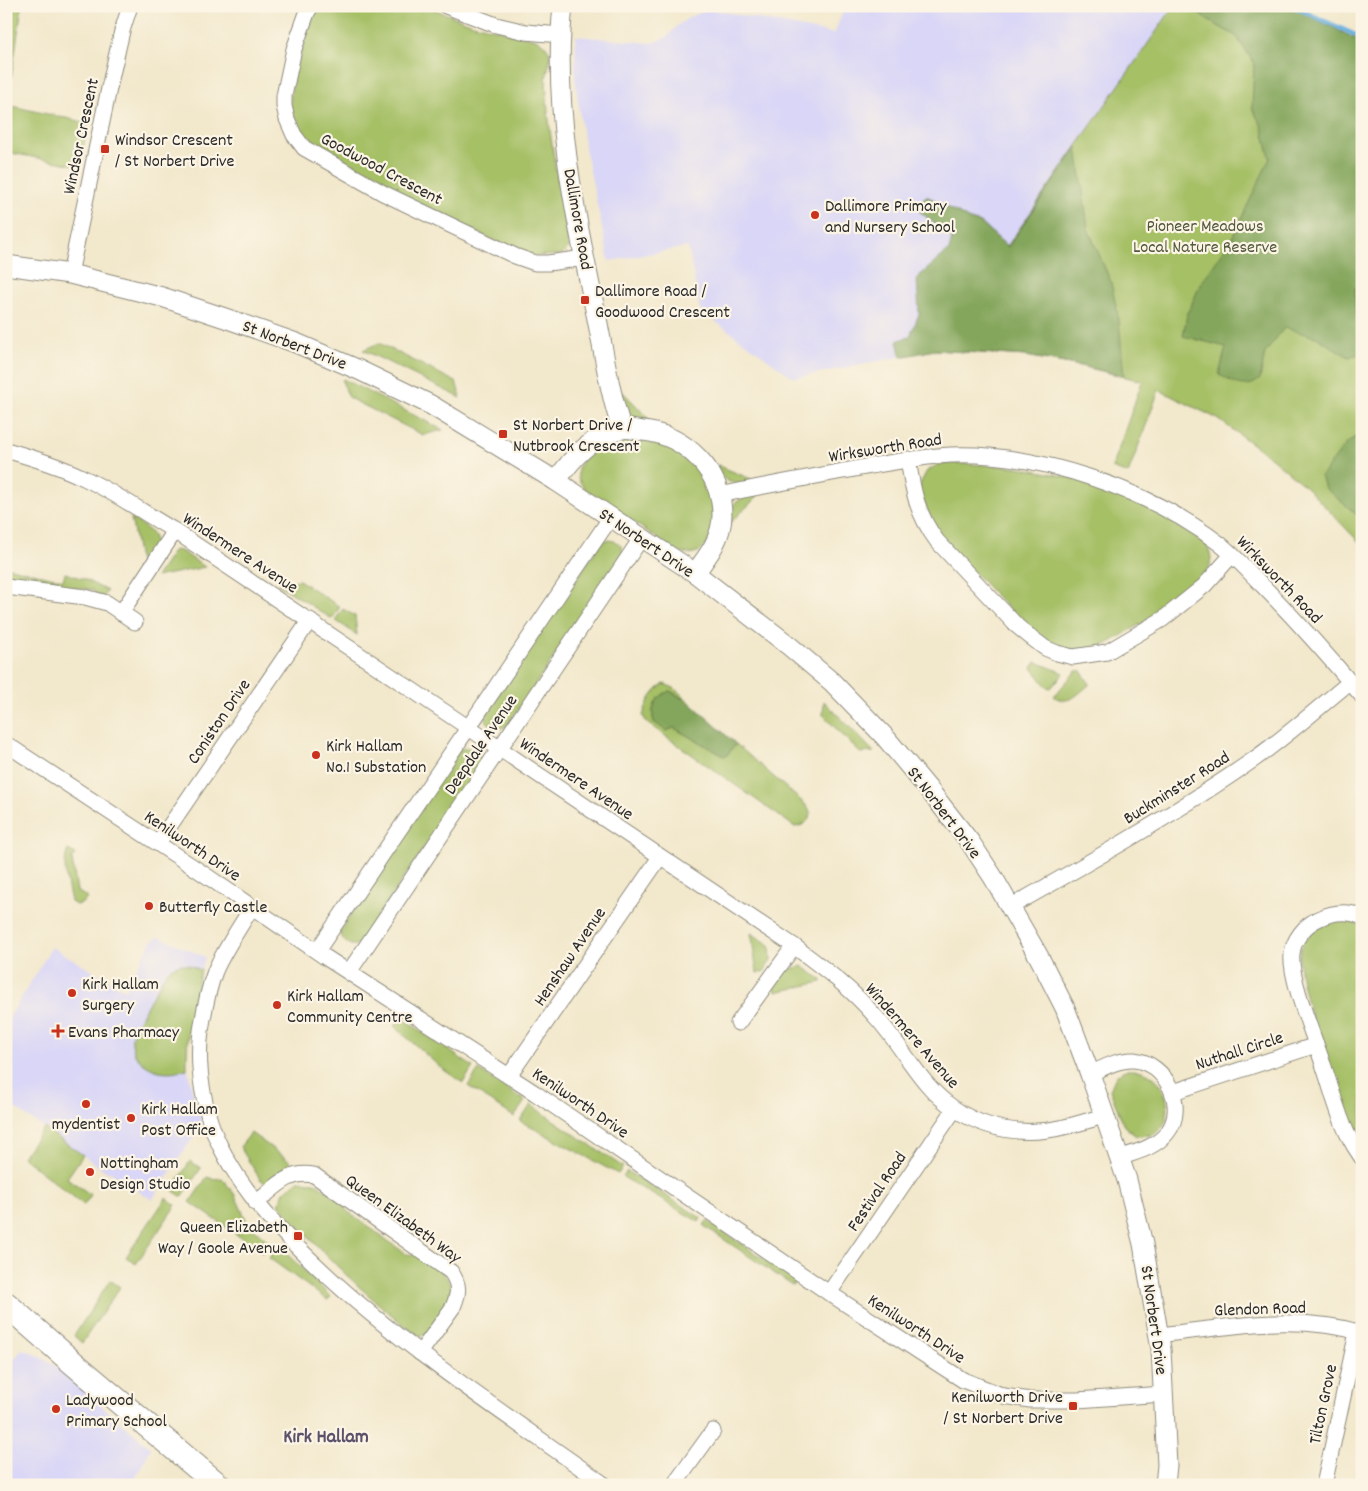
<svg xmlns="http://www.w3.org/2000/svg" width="1368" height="1491" font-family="Dekko,sans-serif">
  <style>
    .built { fill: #d9d6f7 }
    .green { fill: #a6c066; stroke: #687648 }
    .forest { fill: #84a65b; stroke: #586843 }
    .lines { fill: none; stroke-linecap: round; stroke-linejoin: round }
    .stream { stroke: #68b1e0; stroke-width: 4.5 }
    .minor-casing { stroke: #8e8a7c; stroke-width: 17 }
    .tertiary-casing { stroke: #8e8a7c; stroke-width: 21 }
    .primary-casing { stroke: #8e8a7c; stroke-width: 26 }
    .minor { stroke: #fff; stroke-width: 15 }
    .tertiary { stroke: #fff; stroke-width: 19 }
    .primary { stroke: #fff; stroke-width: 24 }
    .poi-dot { fill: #c8321e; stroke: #fcf5e5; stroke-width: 2 }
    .labels { text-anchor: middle; stroke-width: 4.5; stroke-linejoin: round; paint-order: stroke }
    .street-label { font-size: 18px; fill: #2b2b2b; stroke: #fcf5e5 }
    .poi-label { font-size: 18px; fill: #2b2b2b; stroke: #fcf5e5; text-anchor: start }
    .park-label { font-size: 18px; fill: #50583d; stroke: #fcf5e5 }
    .quarter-label { font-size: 20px; font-weight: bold; fill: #5b536b; stroke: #fcf5e5 }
  </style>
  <rect width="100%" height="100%" fill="#fcf5e5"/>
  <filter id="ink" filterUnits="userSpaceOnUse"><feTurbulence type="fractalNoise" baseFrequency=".02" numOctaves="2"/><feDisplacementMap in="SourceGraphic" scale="10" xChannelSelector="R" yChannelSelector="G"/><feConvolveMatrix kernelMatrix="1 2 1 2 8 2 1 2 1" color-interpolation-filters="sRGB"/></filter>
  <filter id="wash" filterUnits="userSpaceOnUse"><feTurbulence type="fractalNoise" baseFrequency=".0096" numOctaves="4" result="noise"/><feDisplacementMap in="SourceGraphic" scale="20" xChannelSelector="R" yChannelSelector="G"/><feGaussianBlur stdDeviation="1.12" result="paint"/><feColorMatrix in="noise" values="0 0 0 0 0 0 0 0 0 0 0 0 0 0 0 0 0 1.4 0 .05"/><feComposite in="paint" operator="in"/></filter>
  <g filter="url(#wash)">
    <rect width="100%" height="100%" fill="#f2e8cc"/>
    <g class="built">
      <path d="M845 6H1174L935 350 794 378 700 310 688 247 609 261 583 138 575 78 576 36 652 43 667 37 677 26 690 17 710 9 834 34Z"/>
      <path d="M160 937 205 957 191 1009 188 1032 187 1065 193 1094 202 1124 152 1200 110 1172H107L6 1102V1023L52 947 125 990 150 943 154 939Z"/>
      <path d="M22 1349 33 1353 52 1364 151 1448 132 1485H6V1370Z"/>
    </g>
    <g class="green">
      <path d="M6 6H22L7 105 88 123 80 166 6 152Z"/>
      <path d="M317 6H425L473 24 536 39C557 51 549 60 546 79 546 85 547 92 547 98 550 148 562 197 569 247L562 255 534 256 512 249 383 187 308 144 296 130 290 102 294 72Z"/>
      <path d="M1174 6H1288L1362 42V545L1307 488 1273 459 1218 419 1159 390 1128 474 1112 468 1142 381 1081 366 1026 356 935 350Z"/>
      <path d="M379 343 456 382 461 398 363 350Z"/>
      <path d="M343 379 443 430 423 435 349 398 342 381Z"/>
      <path d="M623 392 649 419 643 422C631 417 624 408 621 396Z"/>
      <path d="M620 436 668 442 704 474 716 515 709 542 700 551 691 554 679 553 586 490C560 462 600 448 620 436Z"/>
      <path d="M950 463 1018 467 1073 478 1138 503 1196 536 1207 545 1211 557 1210 566 1199 581 1173 605 1107 644 1089 650 1060 649 1031 632 937 534 919 490 921 482 927 471 937 465Z"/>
      <path d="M717 465 751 479V481C735 487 721 482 716 466Z"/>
      <path d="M756 495 757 497 731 522 728 520C731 501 739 499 756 495Z"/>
      <path d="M131 518C161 536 160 541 141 569Z"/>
      <path d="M606 540C616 540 624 544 623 555L507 726C497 730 493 730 486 720V712L601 543Z"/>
      <path d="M174 550 181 551 205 567 156 577Z"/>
      <path d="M6 567 63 580 65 573 84 579 107 591 103 597 94 593 93 590 6 580Z"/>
      <path d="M299 580 340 607 332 619 278 584Z"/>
      <path d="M343 609 355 616 357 635 335 620Z"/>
      <path d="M1036 662 1064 673 1051 688 1047 687 1032 668Z"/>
      <path d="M1076 671H1081L1090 684C1079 693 1068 707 1054 696Z"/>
      <path d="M664 684 674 688 685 698 684 699 670 691C657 701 650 705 654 722L674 728 724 756 727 755 736 744 806 805 811 813C809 821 804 826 795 827L647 723 643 716C646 703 653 691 664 684Z"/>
      <path d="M824 701 874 752 860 753 823 715Z"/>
      <path d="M468 748 478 753 481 759 480 765 359 944C349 948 342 941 340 931L460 749Z"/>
      <path d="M68 850 76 854 72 859 77 891 88 898 81 904 76 905 71 902C68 885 61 866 68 850Z"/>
      <path d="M1344 919 1362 926V1148L1353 1132C1341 1099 1291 979 1300 950 1306 930 1325 922 1344 919Z"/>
      <path d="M751 933 770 945 771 960 764 972 757 973Z"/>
      <path d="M181 964 189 965 201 970C192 1003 186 1035 187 1069 171 1073 158 1074 144 1064 135 1058 131 1048 132 1037 133 1026 159 986 166 973L172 967Z"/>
      <path d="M802 966 822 980V982L776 992 775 987 784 972 791 968H796Z"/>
      <path d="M402 1018 473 1067 463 1083 441 1068 394 1026Z"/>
      <path d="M479 1070 525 1101 514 1117 468 1086Z"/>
      <path d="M1125 1070C1131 1070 1137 1070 1142 1071 1161 1076 1172 1101 1166 1120 1164 1126 1158 1131 1153 1135L1136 1136 1124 1126 1110 1090 1116 1076Z"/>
      <path d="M531 1105 623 1167 618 1174 520 1121Z"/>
      <path d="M44 1128 83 1155 67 1178 91 1195 84 1205 22 1157Z"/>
      <path d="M251 1133 291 1162 292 1165 278 1178 271 1182 265 1183 260 1179 240 1147Z"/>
      <path d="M190 1161 201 1168 182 1197 172 1190Z"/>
      <path d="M627 1171 701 1218 699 1222 623 1177Z"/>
      <path d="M207 1177 213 1179 222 1178 235 1195 247 1222 270 1243 263 1253 190 1202Z"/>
      <path d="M297 1181 314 1182 341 1200 347 1211 406 1254 419 1255 441 1270 451 1284 450 1306 426 1335 418 1336C366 1296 322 1254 279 1204L284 1192Z"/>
      <path d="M166 1198 176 1205 136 1264 126 1257Z"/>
      <path d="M707 1221 796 1281 793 1286 704 1226Z"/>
      <path d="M277 1247 289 1256 331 1297 327 1300 269 1258Z"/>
      <path d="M110 1280 120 1287 82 1343 74 1336Z"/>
    </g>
    <g class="forest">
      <path d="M1188 6H1289L1362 42V279L1355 289V307L1362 331V353L1349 357 1316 337 1284 328 1265 353 1260 379C1247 391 1232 383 1219 374L1226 347 1183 336 1187 315 1200 285 1231 240 1270 158 1262 126 1252 108 1254 63 1236 36 1207 20Z"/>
      <path d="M1077 147 1088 229 1111 282 1119 321 1124 376 1081 366 1026 356 935 350 901 357 897 341 910 336 919 314 917 278 949 250 952 238 919 211 920 202 926 196 937 201 970 220 981 223 1008 247Z"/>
      <path d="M1357 436 1362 438V519L1325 488 1321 476 1346 444Z"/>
      <path d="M670 691 683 699 685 698 736 744 727 755 724 756 674 728 666 731 654 722C650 708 656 696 670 691Z"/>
    </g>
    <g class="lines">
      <path class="stream" d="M1292 6 1362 38"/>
    </g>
  </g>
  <g filter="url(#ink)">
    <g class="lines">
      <g class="minor-casing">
        <g id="minor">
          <path d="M311 6 307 13 294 49 284 96V106L287 119 294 135 304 148 383 193 515 256 535 263H548L585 258"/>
          <path d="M446 6 496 25 526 32 560 35"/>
          <path d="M70 274 111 79 122 31 130 6"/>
          <path d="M6 450C33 458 60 466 86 479 117 494 146 514 175 531L794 946C822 967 851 988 874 1015 894 1036 908 1062 927 1084 960 1123 1010 1139 1060 1128 1075 1125 1089 1120 1104 1116"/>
          <path d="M908 459C913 492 917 514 937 541L1017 626 1028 635 1045 648 1057 653 1073 657 1107 652 1163 619 1204 586 1232 555"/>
          <path d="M720 495C761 486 802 479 843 471 878 465 915 457 951 455 1039 452 1150 490 1220 544 1235 556 1249 572 1263 586 1297 621 1330 658 1362 696"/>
          <path d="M6 587 85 597 107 603 135 622"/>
          <path d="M121 613 175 531"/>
          <path d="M6 744 198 870 325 957 535 1093 829 1293 963 1380 1004 1396 1030 1400H1077L1164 1394"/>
          <path d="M158 843 310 620"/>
          <path d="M252 907C240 927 224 950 215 971 208 990 204 1011 201 1031 196 1067 204 1115 221 1148 244 1194 281 1232 318 1267 406 1350 507 1415 605 1485"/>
          <path d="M1010 907C1092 861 1175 814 1253 760 1287 736 1318 708 1350 682"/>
          <path d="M1362 917C1347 910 1333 912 1318 919 1305 925 1293 940 1292 954 1289 978 1315 1039 1323 1064 1331 1087 1337 1113 1348 1135 1352 1143 1357 1151 1362 1158"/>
          <path d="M317 951 611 517"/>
          <path d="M349 972 642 537"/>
          <path d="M738 1023 794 946"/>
          <path d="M1090 1074C1103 1068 1119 1059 1134 1060 1166 1063 1188 1107 1167 1133 1155 1148 1136 1152 1119 1158"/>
          <path d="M509 1076 660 857"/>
          <path d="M1173 1092 1316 1045"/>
          <path d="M256 1203C275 1188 288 1170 314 1175L451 1272C460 1285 459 1293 453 1307L420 1353"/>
          <path d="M829 1293 954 1110"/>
          <path d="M1160 1335C1226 1327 1297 1313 1362 1333"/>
          <path d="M674 1485 713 1431"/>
          <path d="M1324 1485 1357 1332"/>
        </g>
      </g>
      <g class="tertiary-casing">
        <g id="tertiary">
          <path d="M563 6C552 109 575 214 596 314 604 352 609 392 622 429"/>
          <path d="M6 265 70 274 162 297 225 318 296 343 359 370 431 405 556 481 695 573 787 644 832 682 885 737 930 791 970 842 993 877 1039 957 1065 1008 1090 1074 1127 1180 1143 1244 1161 1349 1167 1465 1165 1485"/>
          <path d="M556 481C573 457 591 437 620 429 627 427 636 430 643 431 685 435 722 471 722 515 722 538 708 556 695 573"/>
        </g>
      </g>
      <g class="primary-casing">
        <path id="primary" d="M6 1304 72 1362 218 1485"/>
      </g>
      <use href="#minor" class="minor"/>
      <use href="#tertiary" class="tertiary"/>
      <use href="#primary" class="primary"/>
    </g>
  </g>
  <g class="poi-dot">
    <rect x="100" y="144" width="10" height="10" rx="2.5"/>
    <circle cx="815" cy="215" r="5"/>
    <rect x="580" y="295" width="10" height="10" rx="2.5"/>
    <rect x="498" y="429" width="10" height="10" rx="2.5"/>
    <circle cx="316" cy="755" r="5"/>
    <circle cx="149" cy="906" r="5"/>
    <circle cx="72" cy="993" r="5"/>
    <circle cx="277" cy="1005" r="5"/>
    <path d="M55.5 1023.5h5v5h5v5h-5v5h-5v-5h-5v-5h5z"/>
    <circle cx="86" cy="1104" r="5"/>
    <circle cx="131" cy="1118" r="5"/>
    <circle cx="90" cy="1172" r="5"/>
    <rect x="293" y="1231" width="10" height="10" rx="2.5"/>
    <rect x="1068" y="1401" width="10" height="10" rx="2.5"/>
    <circle cx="56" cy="1409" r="5"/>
  </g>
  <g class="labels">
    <g class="street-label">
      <text transform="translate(80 136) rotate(-78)" y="6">Windsor Crescent</text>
      <text transform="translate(382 168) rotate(28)" y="6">Goodwood Crescent</text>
      <text transform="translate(579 219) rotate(80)" y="6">Dallimore Road</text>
      <text transform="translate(295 344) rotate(21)" y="6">St Norbert Drive</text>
      <text transform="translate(885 447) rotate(-9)" y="6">Wirksworth Road</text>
      <text transform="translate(647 542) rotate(34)" y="6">St Norbert Drive</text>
      <text transform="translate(241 552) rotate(33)" y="6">Windermere Avenue</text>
      <text transform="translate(1280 579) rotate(46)" y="6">Wirksworth Road</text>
      <text transform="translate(218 721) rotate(-56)" y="6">Coniston Drive</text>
      <text transform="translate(480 744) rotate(-56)" y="6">Deepdale Avenue</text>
      <text transform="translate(577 778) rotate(34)" y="6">Windermere Avenue</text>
      <text transform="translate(1176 787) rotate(-32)" y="6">Buckminster Road</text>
      <text transform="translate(945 812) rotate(53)" y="6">St Norbert Drive</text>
      <text transform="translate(193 845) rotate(34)" y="6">Kenilworth Drive</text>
      <text transform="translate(569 956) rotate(-56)" y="6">Henshaw Avenue</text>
      <text transform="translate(913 1035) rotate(49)" y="6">Windermere Avenue</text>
      <text transform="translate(1239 1050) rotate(-18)" y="6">Nuthall Circle</text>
      <text transform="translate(581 1102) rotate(34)" y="6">Kenilworth Drive</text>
      <text transform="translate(876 1191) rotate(-56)" y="6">Festival Road</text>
      <text transform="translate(404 1218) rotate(36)" y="6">Queen Elizabeth Way</text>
      <text transform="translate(1260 1308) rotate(-2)" y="6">Glendon Road</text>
      <text transform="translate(1155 1320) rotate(82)" y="6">St Norbert Drive</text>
      <text transform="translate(917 1328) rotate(33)" y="6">Kenilworth Drive</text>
      <text transform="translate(1322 1404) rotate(-78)" y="6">Tilton Grove</text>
    </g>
    <g class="poi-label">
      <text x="115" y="145">Windsor Crescent<tspan x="115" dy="21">/ St Norbert Drive</tspan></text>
      <text x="825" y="211">Dallimore Primary<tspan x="825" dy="21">and Nursery School</tspan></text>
      <text x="595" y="296">Dallimore Road /<tspan x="595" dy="21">Goodwood Crescent</tspan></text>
      <text x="513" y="430">St Norbert Drive /<tspan x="513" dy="21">Nutbrook Crescent</tspan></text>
      <text x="326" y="751">Kirk Hallam<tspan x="326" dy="21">No.1 Substation</tspan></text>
      <text x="159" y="912">Butterfly Castle</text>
      <text x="82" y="989">Kirk Hallam<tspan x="82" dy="21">Surgery</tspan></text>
      <text x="287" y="1001">Kirk Hallam<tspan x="287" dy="21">Community Centre</tspan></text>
      <text x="68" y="1037">Evans Pharmacy</text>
      <text x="141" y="1114">Kirk Hallam<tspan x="141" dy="21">Post Office</tspan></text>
      <text x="86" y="1129" text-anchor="middle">mydentist</text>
      <text x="100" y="1168">Nottingham<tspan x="100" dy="21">Design Studio</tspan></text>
      <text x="288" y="1232" text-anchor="end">Queen Elizabeth<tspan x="288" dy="21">Way / Goole Avenue</tspan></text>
      <text x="1063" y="1402" text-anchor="end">Kenilworth Drive<tspan x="1063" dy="21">/ St Norbert Drive</tspan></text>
      <text x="66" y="1405">Ladywood<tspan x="66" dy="21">Primary School</tspan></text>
    </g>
    <g class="park-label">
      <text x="1205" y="231">Pioneer Meadows<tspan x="1205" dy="21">Local Nature Reserve</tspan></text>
    </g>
    <g class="quarter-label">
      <text x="326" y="1442">Kirk Hallam</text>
    </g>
  </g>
  <rect width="1368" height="1491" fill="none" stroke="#fcf5e5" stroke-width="25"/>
</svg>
